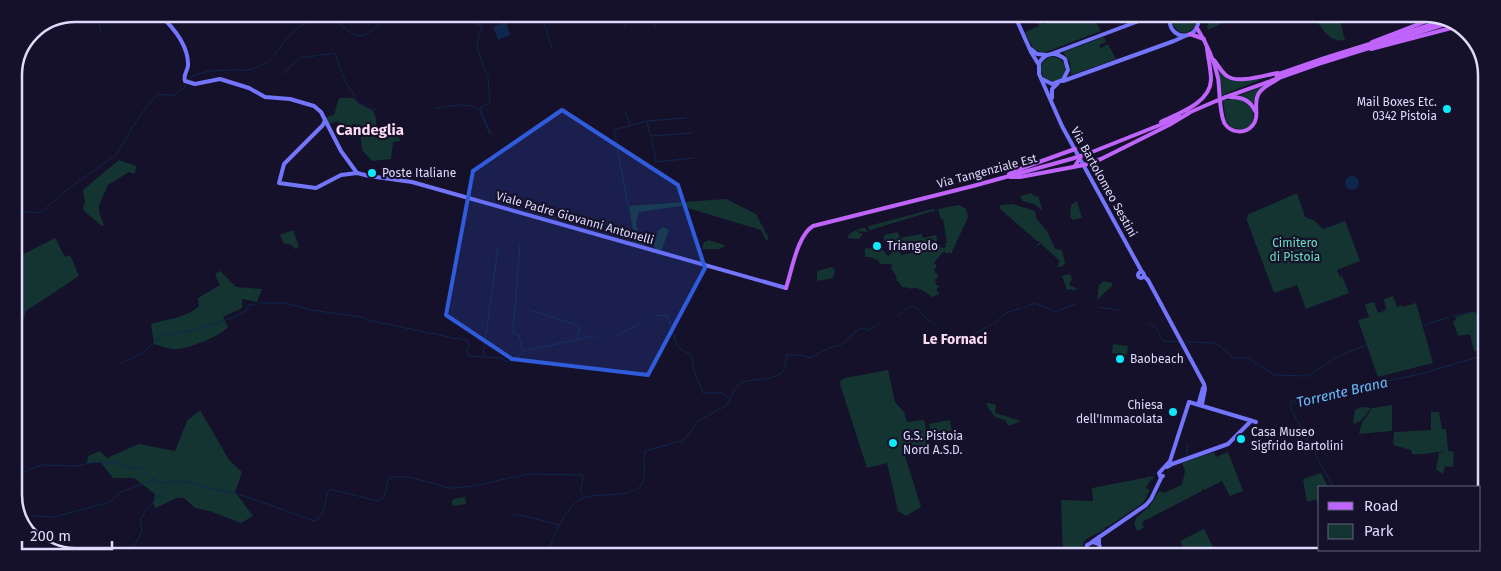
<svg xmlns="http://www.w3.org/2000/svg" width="1501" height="571" font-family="'Fira Sans',sans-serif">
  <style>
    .green { fill: #143432; fill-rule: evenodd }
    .water { fill: #0e274d }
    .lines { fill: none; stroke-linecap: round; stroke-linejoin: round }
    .stream { stroke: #0e274d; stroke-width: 1 }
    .secondary { stroke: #7475fd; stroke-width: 4 }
    .primary { stroke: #bf64fc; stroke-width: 4 }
    .primary-bridge { stroke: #bf64fc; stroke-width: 4 }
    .marked { fill: #305cdc; fill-opacity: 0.2; stroke: #305cdc; stroke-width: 4; stroke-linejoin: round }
    .poi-dot { fill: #0beafb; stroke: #15112a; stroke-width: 2 }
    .labels { text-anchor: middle; stroke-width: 4.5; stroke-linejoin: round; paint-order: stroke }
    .poi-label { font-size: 12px; fill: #dedbfe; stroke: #15112a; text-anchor: start }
    .street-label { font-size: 12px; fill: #dedbfe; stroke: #15112a }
    .park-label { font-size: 12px; fill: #67dfbd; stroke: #15112a }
    .neighbourhood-label { font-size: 14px; font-weight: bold; fill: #feddf3; stroke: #15112a }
    .water-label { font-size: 14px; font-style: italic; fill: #6bbefc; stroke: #15112a }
    .quarter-label { font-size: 15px; font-weight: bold; fill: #feddf3; stroke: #15112a }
    .rim { fill: none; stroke: #dedbfe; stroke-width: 2.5 }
  </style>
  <rect width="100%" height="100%" fill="#15112a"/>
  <g class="green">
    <path d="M1068 16H1093L1101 31 1046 52C1033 53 1030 43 1025 32L1039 26 1036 20 1044 24Z"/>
    <path d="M1173 16H1195V27L1187 33 1179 32 1173 25Z"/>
    <path d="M1213 17H1236L1208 30 1207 26Z"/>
    <path d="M1314 17H1339L1345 40C1329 43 1322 28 1314 17Z"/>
    <path d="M1104 37 1106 42 1099 45 1101 48 1108 44 1116 59 1071 75 1070 63 1063 52Z"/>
    <circle cx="1053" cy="69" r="12"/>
    <path d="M1218 70 1231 79 1267 77 1225 94 1226 100C1256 92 1263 131 1238 129 1232 129 1229 125 1226 120Z"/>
    <path d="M1265 85 1256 96 1253 105 1246 98 1239 96Z"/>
    <path d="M339 98H353L358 103 373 111 376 118V132L394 131 401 141 393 142 391 159 372 161 362 150 360 132 361 129 359 125 352 124V128L342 127 338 121 329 124 326 117 334 115Z"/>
    <path d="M119 160 136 166 135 174 129 172 108 185 99 205V212L104 225 102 226 84 211 83 206 85 203 83 190Z"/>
    <path d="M1031 193 1035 197 1038 196 1043 211 1034 204 1022 201 1021 196Z"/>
    <path d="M1297 193 1305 217 1315 221 1323 229 1345 221 1360 261 1337 270 1340 277 1342 276 1349 293 1306 309 1297 285 1274 293 1246 218 1248 217 1247 215Z"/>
    <path d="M726 199 756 214 769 239 766 240 761 230 681 206 639 212 636 222 639 239 649 242 645 245 632 243 634 236 629 206Z"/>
    <path d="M1077 201 1082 218 1073 220 1070 217 1071 205Z"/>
    <path d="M1013 204 1035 211 1036 218 1047 231 1055 249 1062 250 1065 262 1063 266 1059 267 1057 266 1060 261 1041 244 1042 242 1035 248 1040 241H1037L999 208 1001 205Z"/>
    <path d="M959 205 966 209 968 217 951 254 949 252 947 254 944 251 936 260 934 264H936V268L934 269 935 273H937L938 278 935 279 936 285H938L939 287 937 288V292H939V294L932 297C926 293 918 285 910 289V288L902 287 898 281H897L896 278H897L893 270H892L891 268 892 267 891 264H880L878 260 870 257H865V248L882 249 888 256 892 253 890 243 884 240V235L898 232 900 238 922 234 923 238 936 235 938 245H940L941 248 946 247 945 244 947 243 943 219H941L938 209ZM934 240 936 248 901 255 900 247Z"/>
    <path d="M933 209 935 210 934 213 933 211 870 230 868 228 869 226Z"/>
    <path d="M663 227 669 230 661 251 656 249 654 246 658 231Z"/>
    <path d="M862 228H865L868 232 855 231 863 234 859 239 847 238C850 232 856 230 862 228Z"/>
    <path d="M293 230 299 247 295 249C293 245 289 243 284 244L280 235Z"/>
    <path d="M55 238 65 257 70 255 79 276 26 311 21 326 14 328V259Z"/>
    <path d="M708 240 725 245V246L720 249H702L704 242H707Z"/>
    <path d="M832 267 835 270 833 278 817 281V271Z"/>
    <path d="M220 271 236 287 262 289 257 302 242 299V308L223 317 228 327C219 337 190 348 177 349 170 350 161 346 154 344L151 324C167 319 186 318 199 306L198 298 220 285 215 274Z"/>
    <path d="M1070 274 1072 279 1069 285 1078 289 1073 291 1072 289 1067 290 1062 276Z"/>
    <path d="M1104 281 1112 283V286L1097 300 1099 285Z"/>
    <path d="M1393 296 1397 307 1402 305 1403 307 1416 303 1433 363 1378 377 1358 320 1369 317 1365 304 1374 302 1378 313 1386 310 1384 299Z"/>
    <path d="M1473 312 1485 318V350L1474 351 1470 334 1458 336 1453 321 1456 320 1455 317Z"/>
    <path d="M1113 344 1128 346 1127 355 1112 353Z"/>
    <path d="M888 370 895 402 904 412 907 422 924 420 929 443 925 445 923 449 905 456 921 507 906 516 898 511 887 463 867 468 840 384 841 380 845 378Z"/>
    <path d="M988 403 996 405 995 413 1021 421 1008 426 1006 421 994 416 986 404Z"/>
    <path d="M1392 405V431L1359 434 1362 423 1372 408Z"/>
    <path d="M1362 407 1371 408 1361 421 1353 424 1355 410Z"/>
    <path d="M200 410 229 460 242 472 235 492 253 516 241 523 210 511 195 508 184 498H176L156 508 153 505 155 494 134 478H113L101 463H87L88 456 100 451 107 458 139 444 175 451 187 421Z"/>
    <path d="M1431 412H1439L1442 429H1446L1448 451 1454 452 1453 467 1445 466 1443 474 1436 469 1439 453 1444 451 1424 454H1412L1411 450 1393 445 1394 432 1431 430Z"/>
    <path d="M950 420 952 433 932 437 929 424Z"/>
    <path d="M1214 452 1216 457 1228 452 1243 491 1230 496 1222 481 1204 490 1202 489V491L1142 522 1144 528 1137 531 1134 523 1137 517 1150 506 1159 491 1164 493 1182 485 1185 471 1182 463Z"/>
    <path d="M1321 473 1328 487H1320V509L1316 499 1307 502 1303 479Z"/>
    <path d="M1154 476 1153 479H1151L1146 488 1150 490 1143 503 1109 526 1105 527V529C1090 539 1081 535 1082 556H1063L1061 500 1093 501 1092 488Z"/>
    <path d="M465 497 466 504 453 506 451 501H453V499Z"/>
    <path d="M1204 529 1218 557H1188L1180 541Z"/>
  </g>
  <g class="water">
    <path d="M506 22 510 35 498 40 493 27Z"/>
    <circle cx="1352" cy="183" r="7"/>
  </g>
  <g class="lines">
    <g class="stream">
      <path d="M97 14 101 31"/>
      <path d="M458 15 482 26 477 44 478 51 488 77 490 103 480 108 491 134"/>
      <path d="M542 15 552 49"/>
      <path d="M622 15 626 28"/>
      <path d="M650 15 656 29"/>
      <path d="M282 74 300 58 335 53 345 81 353 93 357 102 368 108 377 110"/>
      <path d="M188 80C202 67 229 71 247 70 253 69 259 66 265 64 272 60 276 53 280 47 289 35 304 20 320 19 354 18 349 60 388 15"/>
      <path d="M436 108C449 106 467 102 479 109L490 134"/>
      <path d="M625 111 630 124"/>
      <path d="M647 122 655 154V162L694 158"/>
      <path d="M652 136 692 133"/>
      <path d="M14 178 17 190 14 197"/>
      <path d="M14 204 20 211 36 213 43 211 65 191 116 155 139 117 150 102 159 94 173 96 184 88 186 84"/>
      <path d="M628 206 614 130 647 121 686 118"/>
      <path d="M260 303H285L311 310 361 317 372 321 468 341 469 347 466 351 469 356 501 358 507 362 523 354 519 335 513 333 520 244"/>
      <path d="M1025 307 1035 303 1055 312 1075 304"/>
      <path d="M1098 307 1118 310"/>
      <path d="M530 310 580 326 577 339"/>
      <path d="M654 316 667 315 677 345 680 349 691 355 694 371 703 393H722L730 400"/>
      <path d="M898 316C902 314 904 310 907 308 915 301 921 314 926 318 929 321 933 323 937 325"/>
      <path d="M1453 316C1465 314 1474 309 1485 315"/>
      <path d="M994 324 1006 313 1021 308"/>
      <path d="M1149 324 1157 329 1163 341 1178 342"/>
      <path d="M1424 325 1449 317"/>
      <path d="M617 335 641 323"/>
      <path d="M972 335 991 325"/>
      <path d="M1186 342 1216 343 1234 358H1248L1274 375 1308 376 1339 356 1366 345"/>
      <path d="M523 351 595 336"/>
      <path d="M483 356 498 248"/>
      <path d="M121 363 141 354 162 336 203 328 231 318 246 311 249 305 255 304"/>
      <path d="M1187 444V456"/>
      <path d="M14 476 42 465 76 466 94 462 110 463 117 462C124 466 132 470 141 468L148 475 162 483 173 481 196 483 204 487 244 496 315 521C326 515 324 498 330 489L378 501 384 497 388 480 392 477H410L449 488H458L478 485 528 474 582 475 583 477 581 490 583 498"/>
      <path d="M1333 487 1290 407 1291 402 1420 374 1485 355"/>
      <path d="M513 515H521L559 525"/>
      <path d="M31 516 54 517 110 502 121 492 156 479"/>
      <path d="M1366 550 1370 557"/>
      <path d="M120 554 130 549 135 544 142 531 140 521 145 512 170 482"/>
      <path d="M548 555C551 540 566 506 581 499 597 491 629 500 641 485 648 475 642 462 645 451L681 441 687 437 698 421 727 405 734 391 740 383C759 375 789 386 786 355H800L810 358 829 348 841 345 859 329 863 328 869 330 879 324"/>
    </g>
    <g class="secondary">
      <path d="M159 14C173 27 189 45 188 66 187 72 183 75 185 81L195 84 220 79 249 88 265 97 290 99 314 106 321 112 341 151 357 173"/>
      <path d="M1015 16 1031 52 1039 65"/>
      <path d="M1170 16C1166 42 1202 42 1198 16"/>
      <path d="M1031 49 1037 54 1047 55"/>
      <path d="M1051 54 1152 16"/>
      <path d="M1042 79 1052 84 1063 80 1068 70 1065 59C1055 51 1045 53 1039 63V74L1062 126 1142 272"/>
      <path d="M1063 81 1174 41 1185 36"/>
      <path d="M1052 98V89L1058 83"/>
      <path d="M325 120 323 125 284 164 279 183 316 188 341 175 357 173 369 176 412 182 786 288"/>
      <circle cx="1141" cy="275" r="3"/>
      <path d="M1144 276 1148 280 1204 384 1205 389 1202 404"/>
      <path d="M1199 402 1203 388"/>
      <path d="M1167 467 1172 464 1228 444 1250 422"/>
      <path d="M1163 476H1160L1159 473 1170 461 1189 402 1256 422"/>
      <path d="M1092 542 1146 505 1151 499 1162 476"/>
      <path d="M1090 556 1086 552 1087 545 1093 542 1099 544"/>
      <path d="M1097 556 1101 551 1099 544V537"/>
    </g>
    <g class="primary">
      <path d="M1197 28C1207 44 1214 59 1218 78 1220 90 1219 114 1225 124 1231 133 1245 134 1252 126 1261 117 1252 103 1259 93 1263 87 1271 83 1278 79"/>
      <path d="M1190 34 1204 39"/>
      <path d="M1372 42 1437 17"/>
      <path d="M1371 49 1459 26"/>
      <path d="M1214 60C1218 65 1221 72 1227 76 1238 84 1265 75 1278 73"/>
      <path d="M1276 75 1325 58 1449 19"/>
      <path d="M1226 97 1318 64 1452 22"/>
      <path d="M1230 97C1242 97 1250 100 1255 111"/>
      <path d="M1188 113 1216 101"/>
      <path d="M1161 122C1179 113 1210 103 1211 80 1211 69 1208 58 1207 48"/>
      <path d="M1087 154 1180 117"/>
      <path d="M1075 166 1080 158"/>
      <path d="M1009 174 1017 170 1075 149"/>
      <path d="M1010 177H1020L1084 165 1101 159 1169 125 1189 113"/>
      <path d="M786 288C792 270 797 236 813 226L973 186 1071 159"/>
    </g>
    <g class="primary-bridge">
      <path d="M1216 101 1226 97"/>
      <path d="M1071 159 1087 154"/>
    </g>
  </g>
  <path class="marked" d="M562 110 678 185 705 268 648 375 512 359 446 315 473 171Z"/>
  <g class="poi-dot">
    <circle cx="1447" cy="109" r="5"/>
    <circle cx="372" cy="173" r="5"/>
    <circle cx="877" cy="246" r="5"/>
    <circle cx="1120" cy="359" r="5"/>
    <circle cx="1173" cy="412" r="5"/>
    <circle cx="1241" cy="439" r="5"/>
    <circle cx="893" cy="443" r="5"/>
  </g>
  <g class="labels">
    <g class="poi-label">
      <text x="1437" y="106" text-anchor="end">Mail Boxes Etc.<tspan x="1437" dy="14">0342 Pistoia</tspan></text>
      <text x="382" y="177">Poste Italiane</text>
      <text x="887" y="250">Triangolo</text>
      <text x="1130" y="363">Baobeach</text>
      <text x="1163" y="409" text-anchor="end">Chiesa<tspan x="1163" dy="14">dell'Immacolata</tspan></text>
      <text x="1251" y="436">Casa Museo<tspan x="1251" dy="14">Sigfrido Bartolini</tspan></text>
      <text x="903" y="440">G.S. Pistoia<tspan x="903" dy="14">Nord A.S.D.</tspan></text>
    </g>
    <g class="street-label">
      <text transform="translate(987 171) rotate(-15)" y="4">Via Tangenziale Est</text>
      <text transform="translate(1104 182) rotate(61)" y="4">Via Bartolomeo Sestini</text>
      <text transform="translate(575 218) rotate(16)" y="4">Viale Padre Giovanni Antonelli</text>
    </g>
    <g class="park-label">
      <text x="1295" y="247">Cimitero<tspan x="1295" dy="14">di Pistoia</tspan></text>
    </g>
    <g class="neighbourhood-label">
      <text x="955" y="344">Le Fornaci</text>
    </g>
    <g class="water-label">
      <text transform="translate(1342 392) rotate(-13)" y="5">Torrente Brana</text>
    </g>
    <g class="quarter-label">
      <text x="370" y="135">Candeglia</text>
    </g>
  </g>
  <path d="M0 0H1501V571H0ZM75 22H1425A53 53 0 0 1 1478 75V495A53 53 0 0 1 1425 548H75A53 53 0 0 1 22 495V75A53 53 0 0 1 75 22Z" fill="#15112a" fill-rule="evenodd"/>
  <path class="rim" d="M75 22H1425A53 53 0 0 1 1478 75V495A53 53 0 0 1 1425 548H75A53 53 0 0 1 22 495V75A53 53 0 0 1 75 22Z"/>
  <rect x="1318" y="486" width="162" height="65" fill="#15112a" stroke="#65627f"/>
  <rect x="1328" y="502" width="25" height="8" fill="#bf64fc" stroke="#65627f"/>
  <text x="1364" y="511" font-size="15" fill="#dedbfe">Road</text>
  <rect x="1328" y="524" width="25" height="15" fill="#143432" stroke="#65627f"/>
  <text x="1364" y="536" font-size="15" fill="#dedbfe">Park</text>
  <path d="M22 541v8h90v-8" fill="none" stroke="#dedbfe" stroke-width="2.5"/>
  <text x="30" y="541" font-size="15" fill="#dedbfe" stroke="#15112a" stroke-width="4" paint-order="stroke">200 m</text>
</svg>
